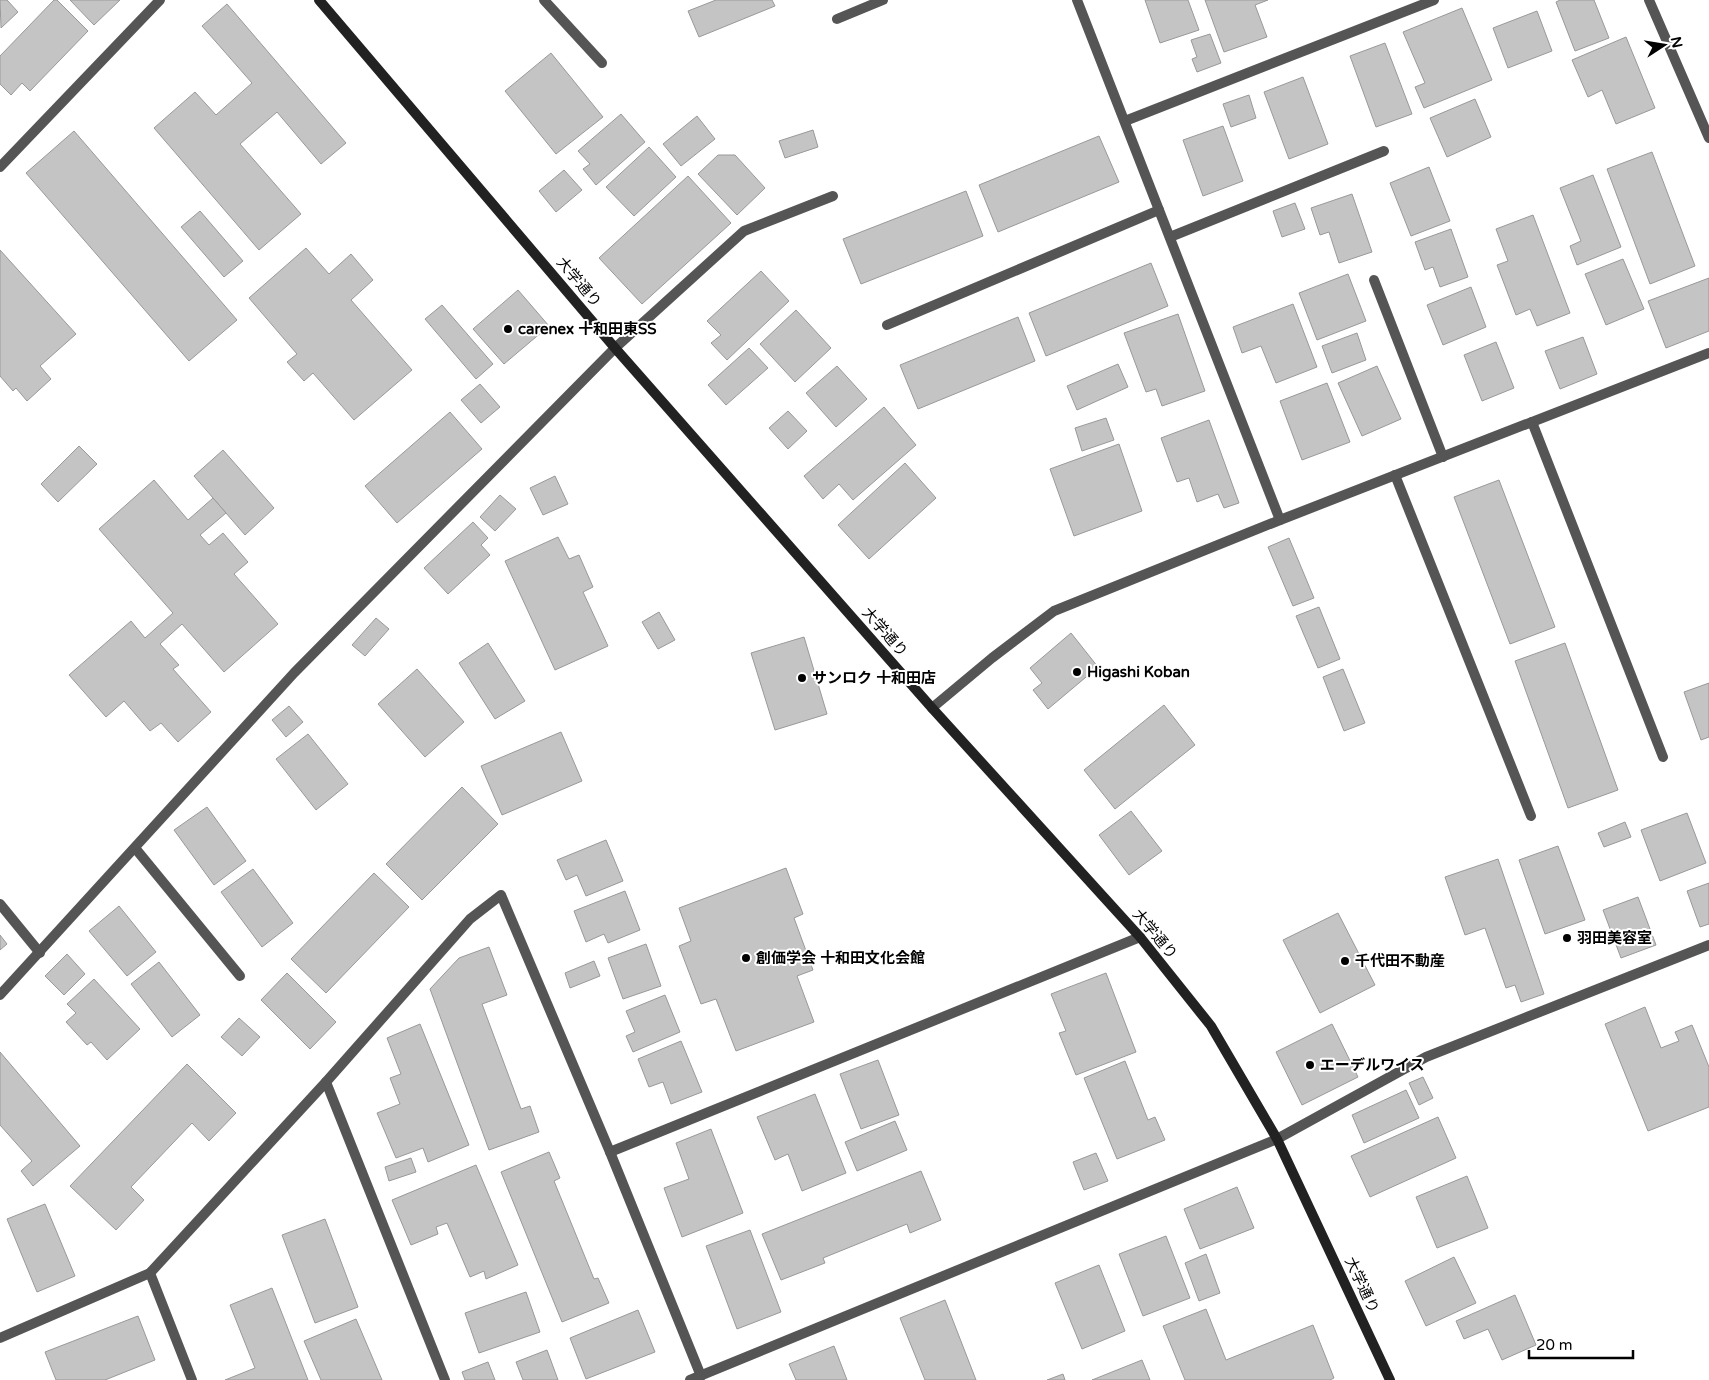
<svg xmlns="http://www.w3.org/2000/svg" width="1709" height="1380" font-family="'Varela Round','Noto Sans JP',sans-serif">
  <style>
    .building { fill: #c4c4c4; stroke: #999 }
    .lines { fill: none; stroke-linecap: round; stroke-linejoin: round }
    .lane { stroke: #555; stroke-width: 10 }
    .street { stroke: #555; stroke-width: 10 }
    .secondary { stroke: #222; stroke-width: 10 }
    .poi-dot { fill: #000; stroke: #fff; stroke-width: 2 }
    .labels { text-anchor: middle; stroke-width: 4; stroke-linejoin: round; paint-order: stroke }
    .street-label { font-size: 15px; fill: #000; stroke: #fff }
    .poi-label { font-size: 15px; font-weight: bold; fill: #000; stroke: #fff; text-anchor: start }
  </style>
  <rect width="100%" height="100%" fill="#fff"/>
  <g class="building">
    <path d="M0 0H7L18 12 1 28Z"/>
    <path d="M54 0H57L88 31 30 91 22 83 11 95 0 84V56Z"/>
    <path d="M70 0H120L94 25Z"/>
    <path d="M716 0H772L775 6 699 37 688 11Z"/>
    <path d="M1145 0H1188L1199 30 1160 43Z"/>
    <path d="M1205 0H1268L1255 5 1267 37 1224 52Z"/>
    <path d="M1560 0H1594L1609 38 1575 51 1556 2Z"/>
    <path d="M227 4 346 143 321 164 277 112 240 144 301 214 259 250 154 128 195 92 216 115 252 83 202 26Z"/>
    <path d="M1462 8 1492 80 1424 108 1415 87 1425 83 1403 32Z"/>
    <path d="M1537 11 1552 51 1508 68 1493 28Z"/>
    <path d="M1210 34 1221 63 1197 72 1192 59 1197 57 1191 40Z"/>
    <path d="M1626 37 1655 108 1616 124 1602 90 1588 97 1572 60Z"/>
    <path d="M1385 43 1412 114 1376 127 1350 56Z"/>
    <path d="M551 53 603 117 556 154 505 91Z"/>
    <path d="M1303 77 1328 144 1289 159 1264 92Z"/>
    <path d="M1249 95 1256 118 1231 127 1223 104Z"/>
    <path d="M1475 99 1491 137 1447 157 1430 118Z"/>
    <path d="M621 114 645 142 596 185 583 169 590 164 578 151Z"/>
    <path d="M697 116 715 139 681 166 663 144Z"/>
    <path d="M1223 126 1243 181 1203 196 1183 140Z"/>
    <path d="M813 130 818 147 785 158 779 141Z"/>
    <path d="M74 131 237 320 189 361 26 173Z"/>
    <path d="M1099 136 1119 182 998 232 979 185Z"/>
    <path d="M649 147 676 177 634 216 606 187Z"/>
    <path d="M1652 152 1695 266 1650 284 1607 169Z"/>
    <path d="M718 155H735L765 188 737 215 698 174Z"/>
    <path d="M1429 167 1450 221 1411 236 1390 183Z"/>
    <path d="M564 170 582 190 556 212 539 191Z"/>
    <path d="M1593 175 1621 247 1577 265 1570 246 1581 241 1560 188Z"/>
    <path d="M688 176 731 223 642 304 599 258Z"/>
    <path d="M966 191 983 236 861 284 843 239Z"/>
    <path d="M1352 194 1372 252 1339 263 1329 232 1320 235 1311 208Z"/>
    <path d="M1295 203 1305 229 1282 237 1273 211Z"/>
    <path d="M200 211 243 261 224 277 181 227Z"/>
    <path d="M1533 215 1570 313 1537 326 1530 309 1516 315 1497 265 1508 261 1496 229Z"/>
    <path d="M1451 229 1468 277 1440 287 1433 267 1425 270 1415 242Z"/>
    <path d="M306 248 329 274 351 254 373 280 351 300 412 370 354 420 313 373 304 381 287 362 297 354 249 298Z"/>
    <path d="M0 250 76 334 40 366 51 379 27 401 16 388 13 391 0 376Z"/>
    <path d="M1623 259 1644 309 1606 325 1585 274Z"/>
    <path d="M1151 263 1168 306 1046 356 1029 313Z"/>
    <path d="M761 271 789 301 727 360 711 343 721 335 707 321Z"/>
    <path d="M1348 274 1366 321 1317 340 1299 293Z"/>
    <path d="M1709 278V331L1666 348 1648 301Z"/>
    <path d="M1471 287 1486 327 1443 345 1427 305Z"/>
    <path d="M518 290 549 326 504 364 473 329Z"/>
    <path d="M1293 304 1317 367 1276 383 1261 346 1242 353 1233 327Z"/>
    <path d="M442 305 493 364 476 379 425 319Z"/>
    <path d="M796 310 831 348 795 382 760 344Z"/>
    <path d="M1178 314 1205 391 1162 406 1156 389 1146 392 1124 333Z"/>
    <path d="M1018 317 1035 361 918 409 900 365Z"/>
    <path d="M1357 333 1366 360 1332 373 1322 346Z"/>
    <path d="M1583 337 1597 374 1560 389 1545 351Z"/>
    <path d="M1496 342 1514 388 1482 401 1464 355Z"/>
    <path d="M749 348 768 368 726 405 708 385Z"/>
    <path d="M1118 364 1128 387 1077 410 1067 386Z"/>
    <path d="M837 366 867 399 836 427 806 393Z"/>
    <path d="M1377 366 1401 419 1362 436 1338 383Z"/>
    <path d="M1327 383 1350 442 1302 460 1280 401Z"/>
    <path d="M480 384 500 407 481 423 461 400Z"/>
    <path d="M884 407 916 445 853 500 839 484 823 499 804 476Z"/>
    <path d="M788 411 807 431 788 449 769 428Z"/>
    <path d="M450 412 482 449 397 523 365 486Z"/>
    <path d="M1106 418 1114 440 1082 451 1075 428Z"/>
    <path d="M1209 420 1239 503 1224 508 1218 494 1197 502 1189 478 1177 482 1161 438Z"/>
    <path d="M1119 444 1142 511 1074 536 1050 469Z"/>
    <path d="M79 446 97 464 58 502 41 484Z"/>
    <path d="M223 450 274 508 245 535 194 476Z"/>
    <path d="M905 463 936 498 869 559 838 525Z"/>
    <path d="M555 476 568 504 543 515 530 488Z"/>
    <path d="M154 480 188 520 213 498 226 513 200 535 209 545 223 533 248 562 234 574 278 624 224 672 182 624 160 644 179 665 173 669 211 712 178 742 161 723 150 731 124 701 106 717 69 675 131 621 145 638 173 613 99 529Z"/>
    <path d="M1499 480 1555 627 1510 644 1454 497Z"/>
    <path d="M500 495 516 509 495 531 480 517Z"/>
    <path d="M473 522 488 538 481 545 490 555 448 594 424 568Z"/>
    <path d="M558 537 569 559 579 555 593 587 583 592 608 646 555 670 505 561Z"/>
    <path d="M1289 538 1314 598 1293 606 1268 547Z"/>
    <path d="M1319 607 1340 659 1318 668 1296 616Z"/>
    <path d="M659 612 675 640 658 649 642 622Z"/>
    <path d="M376 618 389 629 365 656 352 645Z"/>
    <path d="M1071 633 1098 667 1048 709 1033 690 1042 683 1030 668Z"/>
    <path d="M804 637 827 714 775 730 751 653Z"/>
    <path d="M488 643 525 701 495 719 459 663Z"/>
    <path d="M1565 643 1618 790 1568 808 1515 661Z"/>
    <path d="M417 669 464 722 425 757 378 704Z"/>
    <path d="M1343 669 1365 723 1344 731 1323 677Z"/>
    <path d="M1709 683V737L1701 740 1684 692Z"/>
    <path d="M1164 705 1195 745 1115 809 1084 770Z"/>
    <path d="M289 706 303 722 286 737 272 720Z"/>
    <path d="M561 732 582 781 502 815 481 766Z"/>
    <path d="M308 734 348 784 316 810 276 759Z"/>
    <path d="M462 787 498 824 422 900 386 864Z"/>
    <path d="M207 807 246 861 214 885 174 830Z"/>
    <path d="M1131 811 1162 851 1129 875 1099 835Z"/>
    <path d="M1687 813 1706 863 1660 881 1641 830Z"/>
    <path d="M1625 822 1631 837 1604 847 1598 833Z"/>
    <path d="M606 840 623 881 586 896 577 875 566 880 557 860Z"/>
    <path d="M1558 846 1585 920 1545 934 1519 860Z"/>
    <path d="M1498 859 1544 994 1521 1002 1515 985 1506 988 1485 928 1465 935 1445 877Z"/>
    <path d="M786 868 803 914 794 918 813 970 797 976 814 1022 736 1051 716 999 701 1004 679 946 691 941 679 908Z"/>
    <path d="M253 869 293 923 262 947 221 892Z"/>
    <path d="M374 873 409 907 326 993 291 959Z"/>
    <path d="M1709 883V924L1700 927 1687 891Z"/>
    <path d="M625 891 640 930 608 943 604 934 586 942 574 911Z"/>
    <path d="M1638 897 1656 945 1621 958 1603 910Z"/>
    <path d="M119 906 156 952 127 976 89 931Z"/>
    <path d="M1338 913 1375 985 1320 1013 1283 940Z"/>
    <path d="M0 935 7 944 0 950Z"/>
    <path d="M646 944 661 986 623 999 608 958Z"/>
    <path d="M489 947 507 995 482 1004 521 1109 530 1106 539 1132 489 1150 430 989 459 958Z"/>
    <path d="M67 954 85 974 64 995 45 976Z"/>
    <path d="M594 961 600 976 570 988 565 973Z"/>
    <path d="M159 962 200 1015 172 1037 131 984Z"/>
    <path d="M287 973 336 1022 310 1049 261 1000Z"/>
    <path d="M1106 973 1136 1052 1076 1075 1059 1033 1066 1031 1051 994Z"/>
    <path d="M94 979 140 1029 107 1060 91 1042 87 1045 66 1022 76 1013 67 1004Z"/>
    <path d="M665 995 680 1032 633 1052 626 1036 635 1032 626 1011Z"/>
    <path d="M1645 1007 1661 1048 1679 1041 1675 1032 1692 1025 1709 1067V1107L1648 1131 1605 1024Z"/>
    <path d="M239 1018 260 1037 242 1056 221 1037Z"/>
    <path d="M420 1024 469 1145 428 1162 423 1148 396 1158 377 1113 400 1104 390 1078 401 1074 387 1038Z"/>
    <path d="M1332 1024 1358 1077 1302 1105 1276 1052Z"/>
    <path d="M681 1041 702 1092 671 1104 663 1082 649 1087 638 1059Z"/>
    <path d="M0 1052 80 1146 33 1186 21 1171 32 1161 0 1125Z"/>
    <path d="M878 1060 899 1115 861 1129 840 1074Z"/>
    <path d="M1125 1061 1148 1120 1155 1117 1165 1140 1117 1159 1084 1078Z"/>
    <path d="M187 1064 236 1113 209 1141 192 1123 131 1187 144 1200 116 1230 70 1186Z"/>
    <path d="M1423 1077 1433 1098 1419 1105 1409 1083Z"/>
    <path d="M1406 1090 1419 1118 1364 1143 1352 1115Z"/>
    <path d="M815 1094 846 1173 802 1191 788 1154 775 1160 757 1117Z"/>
    <path d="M1438 1117 1456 1158 1370 1197 1351 1156Z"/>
    <path d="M895 1121 907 1150 857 1171 845 1142Z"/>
    <path d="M711 1129 743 1213 682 1237 664 1188 689 1179 676 1143Z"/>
    <path d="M549 1152 560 1178 554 1181 594 1279 598 1278 609 1303 562 1322 501 1172Z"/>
    <path d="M1096 1153 1108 1181 1084 1190 1073 1162Z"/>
    <path d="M411 1158 416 1172 389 1181 385 1167Z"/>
    <path d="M476 1165 518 1265 486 1279 484 1271 470 1277 447 1223 436 1227 438 1234 411 1245 392 1200Z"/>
    <path d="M921 1171 941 1220 910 1233 907 1224 823 1258 825 1263 781 1280 762 1234Z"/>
    <path d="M1467 1176 1488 1228 1437 1248 1416 1197Z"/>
    <path d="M1237 1187 1254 1228 1200 1249 1184 1209Z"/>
    <path d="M45 1204 75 1276 37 1292 7 1219Z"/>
    <path d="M325 1219 358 1307 315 1323 282 1235Z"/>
    <path d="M750 1230 781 1312 737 1329 706 1246Z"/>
    <path d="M1166 1236 1190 1298 1143 1316 1119 1254Z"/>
    <path d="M1206 1254 1220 1293 1199 1301 1185 1263Z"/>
    <path d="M1454 1257 1476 1303 1426 1326 1405 1281Z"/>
    <path d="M1099 1265 1125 1331 1082 1349 1055 1283Z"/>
    <path d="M272 1288 308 1380H225L255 1368 230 1305Z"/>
    <path d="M526 1292 540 1332 479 1353 465 1313Z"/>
    <path d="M1515 1295 1536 1345 1502 1360 1488 1329 1464 1339 1456 1321Z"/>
    <path d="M945 1300 976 1380H925L900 1318Z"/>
    <path d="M1206 1309 1226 1360 1313 1325 1334 1378 1330 1380H1185L1163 1326Z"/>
    <path d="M638 1310 655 1352 586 1379 570 1338Z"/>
    <path d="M138 1316 155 1360 105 1380H56L45 1352Z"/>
    <path d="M356 1319 382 1380H321L304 1341Z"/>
    <path d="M834 1346 847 1380H796L789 1364Z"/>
    <path d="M547 1350 558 1380H523L516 1362Z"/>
    <path d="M1142 1360 1150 1380H1092Z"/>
    <path d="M488 1362 495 1380H465L462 1372Z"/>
    <path d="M1063 1374 1065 1380H1047Z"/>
  </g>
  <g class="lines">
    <g class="lane">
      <path d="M837 19 883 0"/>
      <path d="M1170 237 1384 151"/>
      <path d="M1374 280 1443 457"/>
      <path d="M887 325 1159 210"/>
      <path d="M615 348 744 231 833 196"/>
      <path d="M1532 422 1663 757"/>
      <path d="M1395 475 1531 816"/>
      <path d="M135 848 240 976"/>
      <path d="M0 904 40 953"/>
    </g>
    <g class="street">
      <path d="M544 0 602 63"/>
      <path d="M1077 0 1280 520"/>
      <path d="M1649 0 1709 138"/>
      <path d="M1125 121 1434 0"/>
      <path d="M0 167 160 0"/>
      <path d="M932 708 992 658 1054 611 1280 520 1709 353"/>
      <path d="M0 995 294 673 615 348"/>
      <path d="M326 1082 445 1380"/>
      <path d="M610 1152 1140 937"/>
      <path d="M150 1273 192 1380"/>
      <path d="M0 1338 150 1273 326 1082 470 919 501 895 610 1152 701 1376"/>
      <path d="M690 1380 1277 1139 1426 1057 1709 945"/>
    </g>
    <path class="secondary" d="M319 0 615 348 932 708 1140 937 1211 1026 1277 1139 1390 1380"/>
  </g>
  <g class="poi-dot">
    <circle cx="508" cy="329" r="5"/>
    <circle cx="1077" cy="672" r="5"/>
    <circle cx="802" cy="678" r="5"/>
    <circle cx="1567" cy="938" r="5"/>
    <circle cx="746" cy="958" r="5"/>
    <circle cx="1345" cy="961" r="5"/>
    <circle cx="1310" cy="1065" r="5"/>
  </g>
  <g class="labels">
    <g class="street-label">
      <text transform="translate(579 282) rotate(50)" y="5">大学通り</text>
      <text transform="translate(885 632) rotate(49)" y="5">大学通り</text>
      <text transform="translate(1155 934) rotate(50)" y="5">大学通り</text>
      <text transform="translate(1362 1285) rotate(65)" y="5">大学通り</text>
    </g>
    <g class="poi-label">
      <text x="518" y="334">carenex 十和田東SS</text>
      <text x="1087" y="677">Higashi Koban</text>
      <text x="812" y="683">サンロク 十和田店</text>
      <text x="1577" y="943">羽田美容室</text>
      <text x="756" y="963">創価学会 十和田文化会館</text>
      <text x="1355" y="966">千代田不動産</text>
      <text x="1320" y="1070">エーデルワイス</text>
    </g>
  </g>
  <g transform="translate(1664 45) rotate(78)" stroke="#ffffff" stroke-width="4" paint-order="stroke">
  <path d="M0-4L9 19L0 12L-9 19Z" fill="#000000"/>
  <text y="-8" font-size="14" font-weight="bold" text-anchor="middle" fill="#000000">N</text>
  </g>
  <path d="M1529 1350v8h104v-8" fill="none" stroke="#000000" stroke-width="2.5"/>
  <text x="1536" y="1350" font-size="15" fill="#000000" stroke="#ffffff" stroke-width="4" paint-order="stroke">20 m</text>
</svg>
